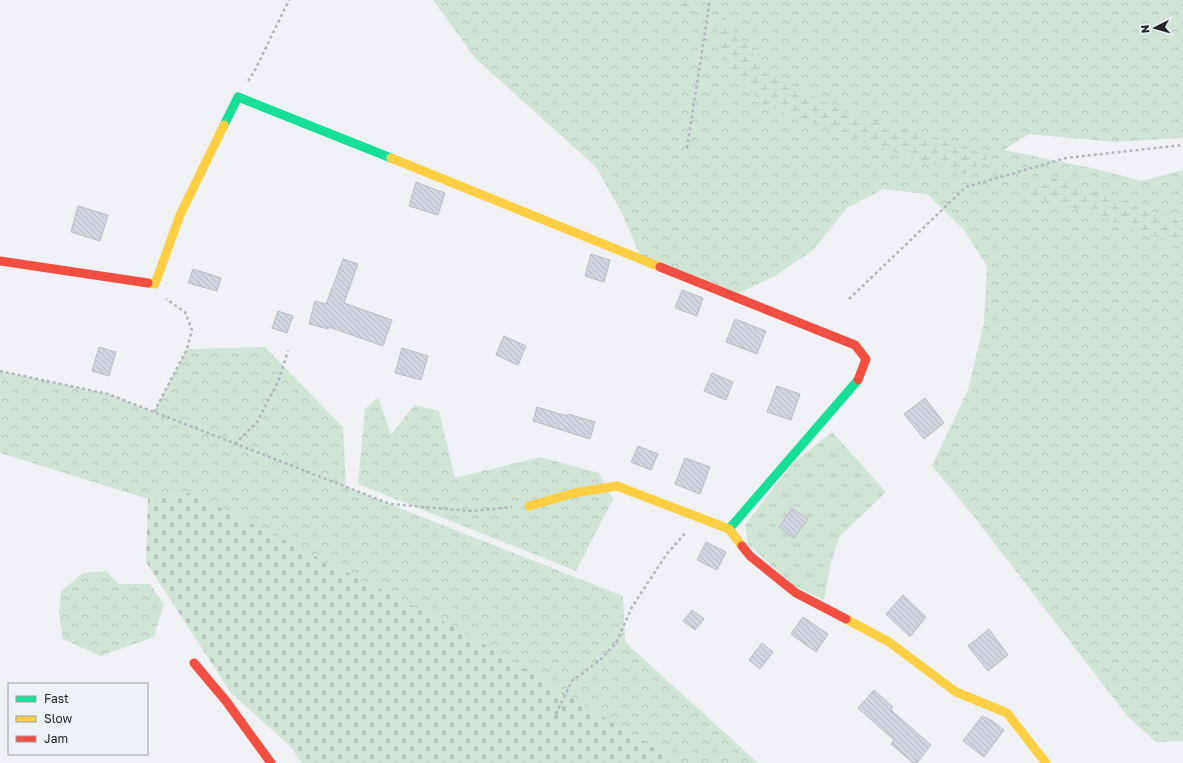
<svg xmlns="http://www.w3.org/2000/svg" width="1183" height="763" font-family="'Golos Text',sans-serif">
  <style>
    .grass { fill: url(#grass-tufts) }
    .forest { fill: url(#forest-crowns) }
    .wetland { fill: url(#wetland-marsh) }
    .cemetery { fill: url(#cemetery-stones) }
    .building { fill: url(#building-back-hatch); stroke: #babcbf }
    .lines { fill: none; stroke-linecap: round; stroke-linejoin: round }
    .path { stroke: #b3b5bc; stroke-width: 2.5; stroke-dasharray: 3 3; stroke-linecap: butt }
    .fast { stroke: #16e098; stroke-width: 9 }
    .slow { stroke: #ffcf43; stroke-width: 9 }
    .jam { stroke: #f24e42; stroke-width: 9 }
  </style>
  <defs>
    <pattern id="grass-tufts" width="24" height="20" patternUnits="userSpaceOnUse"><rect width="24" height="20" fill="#d1e5d7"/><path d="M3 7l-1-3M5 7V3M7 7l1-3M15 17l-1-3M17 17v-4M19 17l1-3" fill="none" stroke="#b3c4b8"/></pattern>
    <pattern id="forest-crowns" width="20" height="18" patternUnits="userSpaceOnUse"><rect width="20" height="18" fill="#d1e5d7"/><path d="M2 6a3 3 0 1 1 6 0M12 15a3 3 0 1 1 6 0" fill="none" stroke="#b3c4b8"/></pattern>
    <pattern id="wetland-marsh" width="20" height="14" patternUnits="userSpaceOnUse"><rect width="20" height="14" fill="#d1e5d7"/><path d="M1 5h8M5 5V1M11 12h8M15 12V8" fill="none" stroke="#b3c4b8"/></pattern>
    <pattern id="cemetery-stones" width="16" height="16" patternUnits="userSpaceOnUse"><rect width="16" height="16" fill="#d1e5d7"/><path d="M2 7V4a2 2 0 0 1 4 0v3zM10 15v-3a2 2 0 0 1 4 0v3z" fill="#b3c4b8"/></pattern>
    <pattern id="building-back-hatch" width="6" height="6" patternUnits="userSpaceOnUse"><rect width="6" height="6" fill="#d0d7e1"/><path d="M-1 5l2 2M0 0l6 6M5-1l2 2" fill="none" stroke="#b2b8c1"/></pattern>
  </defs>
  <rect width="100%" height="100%" fill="#f0f2f5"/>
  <path class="grass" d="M832 432 886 492 840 536 831 562 824 600 793 585 748 544 745 525 793 463Z"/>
  <g class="forest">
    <path d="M433 0H1183V138L1114 142 1029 134 1004 150 1096 169 1142 181 1183 170V741L1156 742 1128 717 972 514 932 466 968 390 984 323 987 266 964 230 927 194 883 189 847 208 813 250 775 276 735 295 642 260 622 213 596 167 475 58Z"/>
    <path d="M265 347 343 427 346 487 623 596 625 642 758 763H383L191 493 148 499 0 453V371L108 394 154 412 187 349Z"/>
    <path d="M378 397 391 435 414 405 439 411 455 478 540 457 599 473 613 499 576 571 358 484 365 409Z"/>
    <path d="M106 571 119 584H150L164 604 154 637 100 656 63 639 59 613 61 591 83 573Z"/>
  </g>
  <g class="wetland">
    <path d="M676 0H695L691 21Z"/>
    <path d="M722 15 770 75 848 113 991 156 964 174 845 136 763 104 720 53Z"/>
    <path d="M1047 176 1183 222V246L1066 205 1016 193Z"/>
  </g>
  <path class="cemetery" d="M191 493 460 630 679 763H302L290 746 231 693 146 562 148 499Z"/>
  <g class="building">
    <path d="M416 182 445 193 438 215 409 206Z"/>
    <path d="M78 206 108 215 100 241 71 232Z"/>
    <path d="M591 254 610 260 604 282 585 276Z"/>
    <path d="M343 259 358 264 344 303 392 320 383 346 329 327 328 329 309 324 315 301 326 304Z"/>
    <path d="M193 269 221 278 217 291 188 283Z"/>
    <path d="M682 290 703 298 697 316 675 308Z"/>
    <path d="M278 311 293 316 287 333 272 328Z"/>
    <path d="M735 319 766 331 757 354 726 342Z"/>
    <path d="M504 336 526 346 518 365 496 355Z"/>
    <path d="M99 347 116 352 109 376 92 371Z"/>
    <path d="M402 348 428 356 421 380 395 373Z"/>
    <path d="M712 373 733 382 726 400 704 391Z"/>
    <path d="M777 386 800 394 791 420 767 412Z"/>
    <path d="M925 398 944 423 924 439 904 414Z"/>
    <path d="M537 407 567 416 568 414 595 422 590 439 533 421Z"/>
    <path d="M638 446 658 454 651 470 631 462Z"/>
    <path d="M685 458 710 467 700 494 675 484Z"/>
    <path d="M792 508 808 519 794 538 779 527Z"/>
    <path d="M706 542 726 552 717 570 697 560Z"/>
    <path d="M903 595 926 617 910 637 886 614Z"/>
    <path d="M692 610 704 619 695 630 683 621Z"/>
    <path d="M803 617 828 634 816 652 791 634Z"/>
    <path d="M989 629 1008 655 988 671 968 646Z"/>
    <path d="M762 643 773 652 760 669 749 660Z"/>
    <path d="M874 690 893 707 891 710 931 745 917 763H913L891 744 894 740 858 708Z"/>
    <path d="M982 716 991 720 1004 730 984 757 963 741Z"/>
  </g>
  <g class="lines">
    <g class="path">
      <path d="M248 81 255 70 289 0"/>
      <path d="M687 148 710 0"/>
      <path d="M849 299 966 187 1066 158 1183 145"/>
      <path d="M0 371 108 394 390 504 472 511 512 507"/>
      <path d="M154 412 187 349 192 330 185 312 166 299"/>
      <path d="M235 444 257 422 278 382 288 351"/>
      <path d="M556 714 572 681 600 660 616 643 632 607 666 555 686 532"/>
    </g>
    <g class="fast">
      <path d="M224 125 238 97 391 158"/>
      <path d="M729 529 858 380"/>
    </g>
    <g class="slow">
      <path d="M391 158 660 267"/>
      <path d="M148 283 155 284 180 215 224 125"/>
      <path d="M529 506 574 493 617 486 729 529 742 546"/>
      <path d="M846 619 889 642 956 692 1007 713 1046 763"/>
    </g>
    <g class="jam">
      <path d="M0 261 148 283"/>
      <path d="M660 267 855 345 866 359 858 380"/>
      <path d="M742 546 750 556 796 593 846 619"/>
      <path d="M194 663 226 701 271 763"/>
    </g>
  </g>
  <rect x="8" y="683" width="140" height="72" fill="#edf1f8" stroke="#9c9fa4"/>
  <rect x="16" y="696" width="20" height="6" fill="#16e098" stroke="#9c9fa4"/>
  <text x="44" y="703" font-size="12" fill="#222325">Fast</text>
  <rect x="16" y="716" width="20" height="6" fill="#ffcf43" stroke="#9c9fa4"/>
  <text x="44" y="723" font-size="12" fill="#222325">Slow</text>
  <rect x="16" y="736" width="20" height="6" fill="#f24e42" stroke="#9c9fa4"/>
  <text x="44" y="743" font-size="12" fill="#222325">Jam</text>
  <g transform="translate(1155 28) rotate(264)" stroke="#edf1f8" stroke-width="3" paint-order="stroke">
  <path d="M0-3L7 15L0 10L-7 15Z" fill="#222325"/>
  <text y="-6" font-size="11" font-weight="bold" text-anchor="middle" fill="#222325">N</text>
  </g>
</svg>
